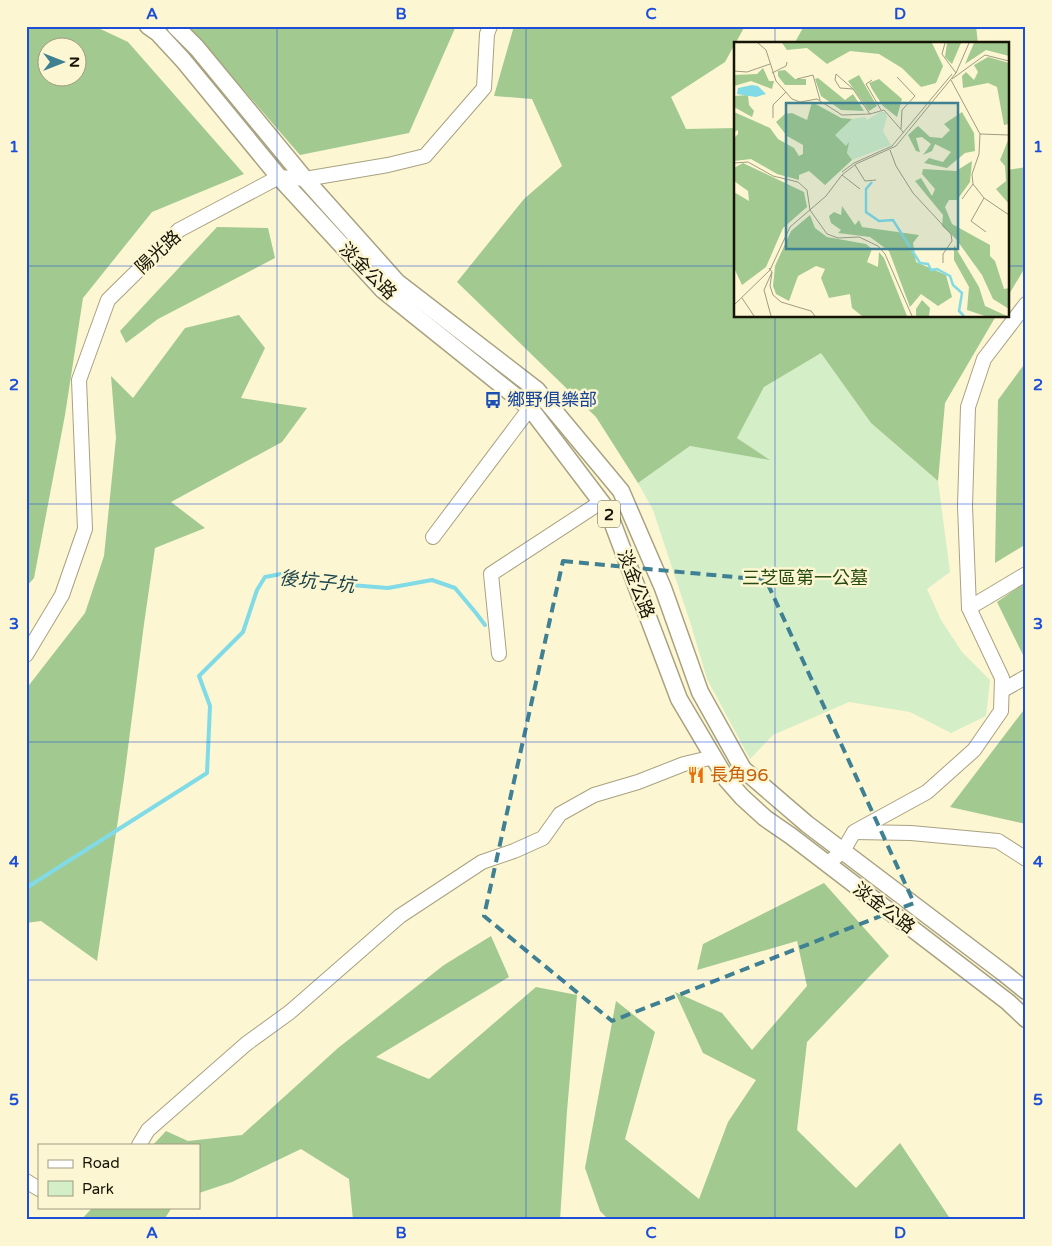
<svg xmlns="http://www.w3.org/2000/svg" width="1052" height="1246" font-family="'Varela Round','Noto Sans TC',sans-serif">
  <style>
    .green { fill: #d4eec8 }
    .forest { fill: #a2c98f; fill-rule: evenodd }
    .lines { fill: none; stroke-linecap: round; stroke-linejoin: round }
    .stream { stroke: #80dbe6; stroke-width: 4 }
    .minor-casing { stroke: #a8a281; stroke-width: 16 }
    .major-casing { stroke: #a8a281; stroke-width: 19 }
    .minor { stroke: #fff; stroke-width: 14 }
    .major { stroke: #fff; stroke-width: 16 }
    .marked { fill: none; stroke: #3f8093; stroke-width: 4; stroke-dasharray: 10 6; stroke-linejoin: round }
    .grid { fill: none; stroke: #1d4ed8; stroke-width: 1; stroke-opacity: 0.55 }
    .labels { text-anchor: middle; stroke-width: 5; stroke-linejoin: round; paint-order: stroke }
    .shield { fill: #fcf6d2; stroke: #5b5844; stroke-width: 1 }
    .shield-label { font-size: 16px; font-weight: bold; fill: #161407 }
    .street-label { font-size: 18px; fill: #161407; stroke: #fcf6d2 }
    .transit-label { font-size: 18px; fill: #164399; stroke: #fcf6d2; text-anchor: start }
    .park-label { font-size: 18px; fill: #274a0f; stroke: #fcf6d2 }
    .food-label { font-size: 18px; fill: #c56008; stroke: #fcf6d2; text-anchor: start }
    .water-label { font-size: 19px; font-style: italic; fill: #1b454a; stroke: #fcf6d2 }
    .inset-river { fill: none; stroke: #80dbe6; stroke-width: 2.5 }
    .inset-road { fill: none; stroke: #a09c81; stroke-width: 1 }
    .view { fill: #3f8093; fill-opacity: 0.15; stroke: #3f8093; stroke-width: 2.5 }
    .inset-edge { fill: none; stroke: #161407; stroke-width: 2.5 }
    .neatline { fill: none; stroke: #1d4ed8; stroke-width: 2 }
    .grid-label { font-size: 16px; text-anchor: middle; font-weight: bold; fill: #1d4ed8 }
  </style>
  <rect width="100%" height="100%" fill="#fcf6d2"/>
  <path class="green" d="M821 352 871 423 938 481 950 572 927 589 941 620 962 652 990 680 986 716 951 733 910 712 849 702 773 735 750 759 707 679 692 628 653 510 638 483 690 446 768 459 737 438 764 387Z"/>
  <g class="forest">
    <path d="M26 26H94L128 42 244 174 152 212 83 298 65 415 34 578 26 587ZM48 48H78V78H48Z"/>
    <path d="M188 26H456L409 133 300 155Z"/>
    <path d="M514 26H745L725 62 671 97 686 129 736 128V316H996L945 403 938 481 871 423 821 353 764 387 737 438 770 460 690 446 638 483 596 417 457 282 524 199 562 166 532 99 494 96Z"/>
    <path d="M804 26H976L978 44H794Z"/>
    <path d="M1026 167V266L1008 296V170Z"/>
    <path d="M217 227 268 228 275 258 158 319 126 343 120 331Z"/>
    <path d="M239 315 265 348 241 398 307 408 282 442 171 502 205 528 155 548 144 624 124 779 97 961 41 921 26 923V689L85 613 104 556 116 438 111 376 133 398 185 328Z"/>
    <path d="M1026 362V544L995 563 998 400Z"/>
    <path d="M1026 582V661L997 602Z"/>
    <path d="M1026 707V824L950 807Z"/>
    <path d="M824 883 889 956 807 1042 797 1130 856 1188 900 1143 951 1220H609L600 1211 585 1168 616 1001 655 1032 625 1139 699 1199 728 1122 756 1080 703 1053 675 992 722 1013 752 1050 807 986 797 941 697 970 703 944Z"/>
    <path d="M491 936 509 977 376 1057 429 1079 536 987 577 995 567 1111 560 1220H353L349 1179 301 1149 232 1182 199 1193V1145H153L166 1131 188 1141 242 1135 338 1048 444 965Z"/>
    <path d="M93 1207H172L164 1220H81Z"/>
  </g>
  <g class="lines">
    <path class="stream" d="M26 888 207 773 210 706 199 676 243 632 257 590 265 577 281 574 338 584 388 588 432 580 455 588 476 613 485 625"/>
    <g class="minor-casing">
      <g id="minor">
        <path d="M433 537 530 408"/>
        <path d="M969 608 1026 574"/>
        <path d="M499 654 491 574 601 502"/>
        <path d="M26 655 62 595 85 529 79 380 108 300 179 230 279 177 305 179 388 165 425 156 484 88 487 34 490 26"/>
        <path d="M1003 690 1026 677"/>
        <path d="M855 832 911 833 998 841 1026 859"/>
        <path d="M827 864 843 851 854 832 927 792 974 750 1001 711 1002 678 969 608 965 506 968 407 984 359 1026 304"/>
        <path d="M139 1145 148 1130 246 1044 290 1012 400 916 482 862 514 851 543 838 560 814 594 795 638 782 684 764 714 757"/>
        <path d="M26 1181 39 1189"/>
      </g>
    </g>
    <g class="major-casing">
      <g id="major">
        <path d="M148 26 158 33 183 60 279 177 383 290 530 408 608 511 679 699 727 780 742 797 765 818 791 836 1008 1002 1026 1019"/>
        <path d="M175 26 197 48 305 179 397 282 537 390 621 491 663 588 700 692 743 769 807 824 1005 974 1026 991"/>
      </g>
    </g>
    <use href="#minor" class="minor"/>
    <use href="#major" class="major"/>
  </g>
  <path class="marked" d="M563 561 766 580 914 903 612 1021 484 916Z"/>
  <path class="grid" d="M277 26V1220M526 26V1220M775 26V44M26 266H736M1008 266H1026M775 316V1220M26 504H1026M26 742H1026M26 980H1026"/>
  <defs>
    <g id="bus-bare" transform="scale(1.35)"><path d="M-5-6H5V4H4V6H2V4H-2V6H-4V4H-5ZM-3.5-4V0h7V-4ZM-3.5 1.2v1.5H-2V1.2ZM2 1.2v1.5H3.5V1.2Z" fill="#1a4fb4" stroke="#fcf6d2" stroke-width="2.5" paint-order="stroke"/></g>
    <g id="restaurant-bare" transform="scale(1.35)"><path d="M-5-6h1v4h1v-4h1v4h1v-4h1v5L-1.5 .5V6h-2V.5L-5-1ZM5-6V6H3V1.5H1.5Q1.5-4 5-6Z" fill="#e8710a" stroke="#fcf6d2" stroke-width="2.5" paint-order="stroke"/></g>
  </defs>
  <g fill-rule="evenodd">
    <use href="#bus-bare" x="493" y="400"/>
    <use href="#restaurant-bare" x="696" y="775"/>
  </g>
  <g class="labels">
    <rect class="shield" x="598" y="500.5" width="22" height="27" rx="4"/>
    <g class="shield-label">
      <text x="609" y="520">2</text>
    </g>
    <g class="street-label">
      <text transform="translate(158 252) rotate(-43)" y="6">陽光路</text>
      <text transform="translate(368 271) rotate(45)" y="6">淡金公路</text>
      <text transform="translate(636 584) rotate(69)" y="6">淡金公路</text>
      <text transform="translate(884 908) rotate(37)" y="6">淡金公路</text>
    </g>
    <g class="transit-label">
      <text x="507" y="406">鄉野俱樂部</text>
    </g>
    <g class="park-label">
      <text x="805" y="584">三芝區第一公墓</text>
    </g>
    <g class="food-label">
      <text x="710" y="781">長角96</text>
    </g>
    <g class="water-label">
      <text transform="translate(317 581) rotate(6)" y="7">後坑子坑</text>
    </g>
  </g>
  <g transform="translate(734 42)">
    <rect width="275" height="275" fill="#fcf6d2"/>
    <path d="M146 70H151L153 75 149 89 157 103 118 118 113 111 114 102 112 105 105 101 100 93 118 77 131 75 133 78Z" fill="#d4eec8"/>
    <path d="M48 1H198L209 24 202 41 187 45 168 26 145 12 116 9 93 22 73 6 53 8ZM213 1H227L218 22 211 15ZM240 1H275V14L252 8 231 22ZM254 15 275 21V82L270 83 263 45 254 41 229 46 228 34 232 30 240 38 244 30 240 23ZM29 26 35 39H40L38 47 17 39 0 44V33L23 32ZM51 28 61 37H72V43H51L44 34V29ZM125 33 143 64 135 69 114 39ZM84 36 111 58 119 52 130 69 107 68 87 54 81 37ZM145 37 168 57 163 75 149 64 138 47 135 41ZM14 53 15 63 20 69 18 75 0 65V54ZM78 60 107 76 118 77 101 93 112 104 115 100 113 111 118 118 91 143 75 129 65 133V138L43 132 17 117 0 119V96L4 92V88L0 90V70L36 86 44 97 60 106 65 114 69 112V103L53 94 42 80 51 72 58 71 73 78ZM228 70 240 91 241 109 231 111 213 126 190 121 195 116 209 120 217 110 201 102 198 109 189 113 197 102 188 95 182 96 186 110 182 109 174 93 184 84 196 95 208 96 216 88 210 82ZM275 96V162L262 147 272 139 271 124 266 118ZM238 119 236 140 223 158H215L211 165 218 182 256 203V214L261 219 270 247 275 246V267L259 257 248 233 222 197 208 184 209 173 181 139 187 136 198 154 201 147 188 132 189 127 222 129ZM9 121 70 150 73 165 49 186 32 225 8 243 0 226V150L15 159 14 149 0 139V126ZM108 164 121 183 125 178 128 185 185 193 179 201 182 220 212 233 218 255 204 264 187 252 176 265 155 209 136 195 104 191 107 188 97 181 95 174 100 170 107 173ZM76 173 81 186 93 195 132 202 138 207 133 220 144 225 145 210 150 216 173 274H128L118 266 116 252 95 256 87 236 91 227 82 224 64 234 55 259 42 252 39 244 41 224 57 189ZM220 203 245 245 251 264 273 274H251L233 268 235 245 220 218ZM188 258 196 266 195 274H182V267Z" fill="#a2c98f"/>
    <path d="M18 43 24 44 32 52 22 55 3 52 4 46Z" fill="#80dbe6"/>
    <path class="inset-river" d="M138 140 132 147V170L145 179 159 178 186 221 194 222 197 228 203 227 216 234 219 243 228 251 225 269 230 274"/>
    <path class="inset-road" d="M24 1 32 8 42 39 58 57 66 60 83 57 108 73 136 72 150 68 170 91M211 1 208 12 222 31M0 29 13 30 36 22M38 31 52 24 53 20M163 35 181 54 168 68 167 87M63 37 79 33 86 58M218 37 251 13 275 19M138 38 132 42 147 68M217 38 246 92 245 112 238 132 239 142 250 156 275 173M119 47 106 46 101 38 102 32 119 47 136 72M39 76V63L52 50M246 92 275 93M156 108 162 124 179 151 217 192 218 199 209 212V221M0 121 14 120 39 134 64 140 73 148 76 168 93 192 104 196 125 195 144 204 151 212 178 274M121 123 131 139 142 138M108 130 120 121 158 104 218 32M108 133 126 147M250 156 237 179 252 190M228 157 239 142M35 226 38 230 30 248 37 274M38 230 36 244 39 253 47 260 77 269 81 274M8 256 20 274M0 263 36 228 56 185 92 154 108 133 122 122 162 104 222 31 235 1"/>
    <path class="view" d="M52 61H224V207H52Z"/>
    <rect width="275" height="275" class="inset-edge"/>
  </g>
  <rect width="1052" height="1246" fill="none" stroke="#fcf6d2" stroke-width="55"/>
  <rect x="38" y="1144" width="162" height="65" fill="#fcf6d2" stroke="#a09c81"/>
  <rect x="48" y="1160" width="25" height="8" fill="#ffffff" stroke="#a09c81"/>
  <text x="82" y="1168" font-size="15" fill="#161407">Road</text>
  <rect x="48" y="1181" width="25" height="15" fill="#d4eec8" stroke="#a09c81"/>
  <text x="82" y="1194" font-size="15" fill="#161407">Park</text>
  <g transform="translate(62 62) rotate(90)"><circle r="24" fill="#fcf6d2" stroke="#a09c81"/>
  <path d="M0-4L9 19L0 12L-9 19Z" fill="#3f8093"/>
  <text y="-8" font-size="14" font-weight="bold" text-anchor="middle" fill="#161407">N</text>
  </g>
  <rect x="28" y="28" width="996" height="1190" class="neatline"/>
  <g class="grid-label">
    <text x="152" y="19">A</text>
    <text x="401" y="19">B</text>
    <text x="651" y="19">C</text>
    <text x="900" y="19">D</text>
    <text x="14" y="152">1</text>
    <text x="1038" y="152">1</text>
    <text x="14" y="390">2</text>
    <text x="1038" y="390">2</text>
    <text x="14" y="629">3</text>
    <text x="1038" y="629">3</text>
    <text x="14" y="867">4</text>
    <text x="1038" y="867">4</text>
    <text x="14" y="1105">5</text>
    <text x="1038" y="1105">5</text>
    <text x="152" y="1238">A</text>
    <text x="401" y="1238">B</text>
    <text x="651" y="1238">C</text>
    <text x="900" y="1238">D</text>
  </g>
</svg>
